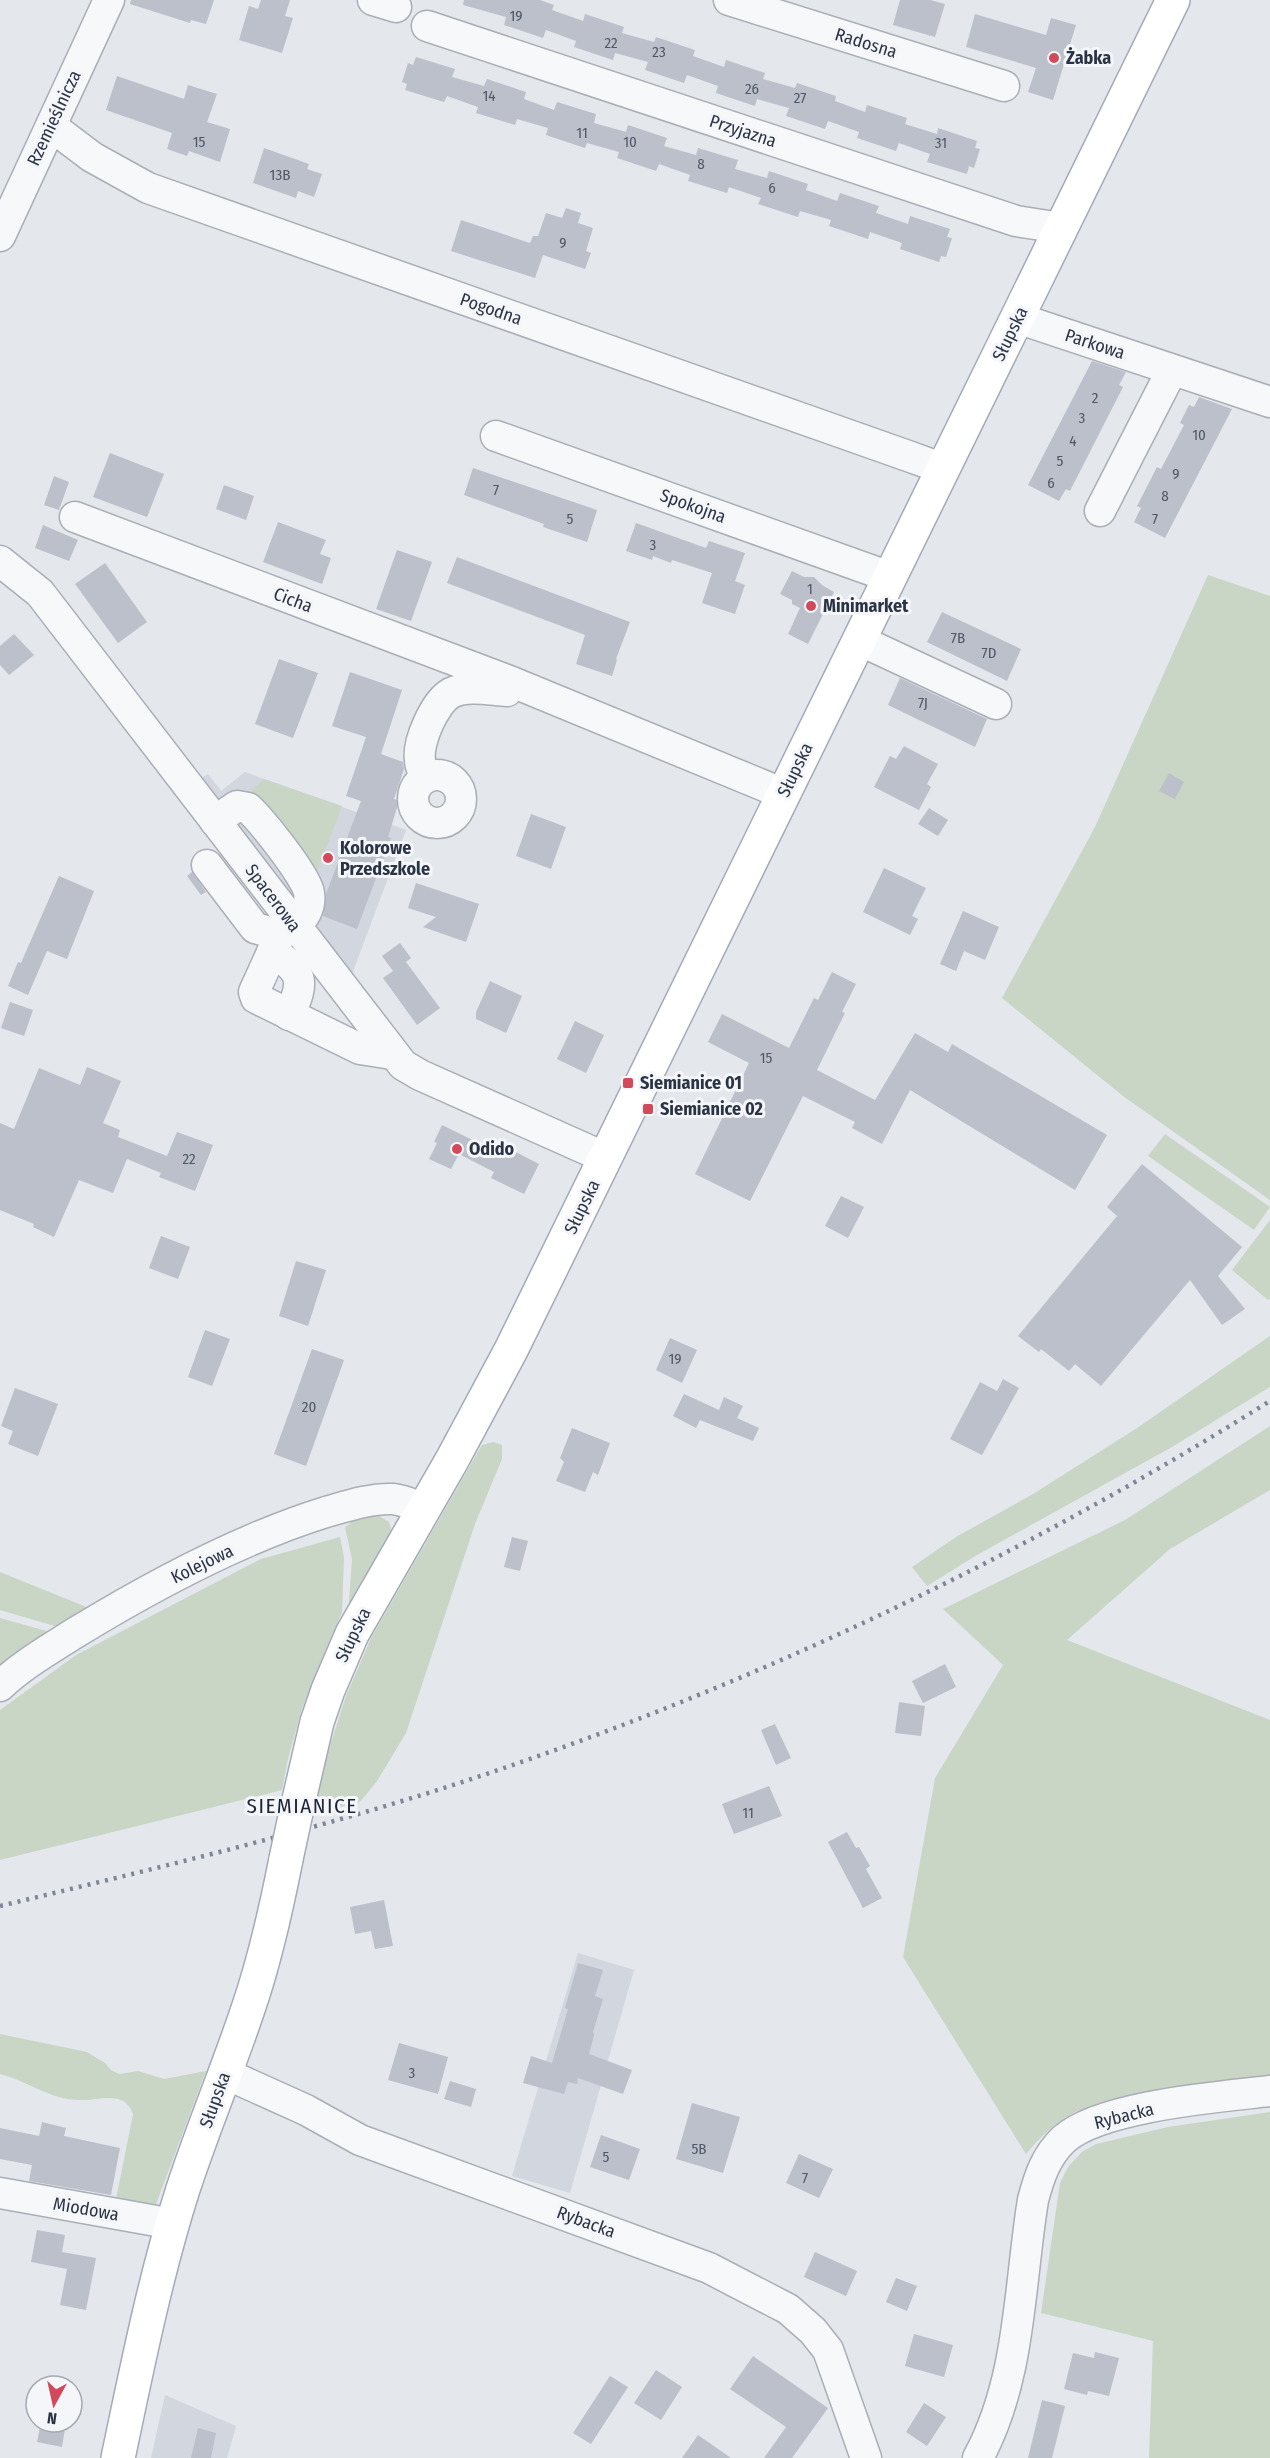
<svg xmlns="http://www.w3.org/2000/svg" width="1270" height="2458" font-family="'Fira Sans Condensed',sans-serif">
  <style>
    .built { fill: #d2d6de }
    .green { fill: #c9d6c5 }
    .building { fill: #bbc0ca }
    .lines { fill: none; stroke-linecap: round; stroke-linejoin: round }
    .minor-casing { stroke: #a9aeb7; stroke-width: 33 }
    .major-casing { stroke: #a3abb8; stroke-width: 36 }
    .minor { stroke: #f7f8fa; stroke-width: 30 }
    .major { stroke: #fff; stroke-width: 33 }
    .rail { stroke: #7d8696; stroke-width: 4.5; stroke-dasharray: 3 6; stroke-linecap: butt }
    .major-bridge-casing { stroke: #a3abb8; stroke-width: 36; stroke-linecap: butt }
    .major-bridge { stroke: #fff; stroke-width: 33 }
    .poi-dot { fill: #d1495b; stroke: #f4f6f9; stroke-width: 2 }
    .labels { text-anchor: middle; stroke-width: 6; stroke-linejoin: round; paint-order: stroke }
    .number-label { font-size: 15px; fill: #4f5766 }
    .street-label { font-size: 18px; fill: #2b3445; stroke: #f4f6f9 }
    .poi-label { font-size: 18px; font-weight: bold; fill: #2b3445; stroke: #f4f6f9; text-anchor: start }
    .quarter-label { font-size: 21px; letter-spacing: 1.5px; fill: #1d2536; stroke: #f4f6f9 }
  </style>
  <rect width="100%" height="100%" fill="#e4e7ec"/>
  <g class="built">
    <path d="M245 772 406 830 351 977 199 779 208 774 221 791Z"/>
    <path d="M578 1953 634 1970 570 2193 512 2176Z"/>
    <path d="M165 2395 236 2426 227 2458H151Z"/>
  </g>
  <g class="green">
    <path d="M1208 575 1270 596V1200L1123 1096 1002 998 1095 827Z"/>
    <path d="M264 779 342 806 316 875 251 791Z"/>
    <path d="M1165 1134 1270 1207 1254 1230 1148 1156Z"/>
    <path d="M1270 1220V1299L1268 1300 1232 1270Z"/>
    <path d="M1270 1336V1387L1172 1447 977 1555 927 1586 912 1567 956 1537 1033 1494 1137 1428Z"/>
    <path d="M1270 1426V1490L1170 1549 1067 1640 1270 1720V2082L1213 2089 1077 2111C1055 2122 1041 2136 1026 2154L903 1957 935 1778 1003 1665 943 1609 1125 1520Z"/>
    <path d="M493 1442 502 1445V1459L475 1524 406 1733 377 1781 360 1802 314 1813 328 1752 346 1696 371 1638 482 1445Z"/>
    <path d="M376 1514 389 1522 393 1535 348 1616 352 1559 345 1527 351 1523 350 1517Z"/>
    <path d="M340 1537 344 1558 342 1612 302 1708 288 1759 282 1790 0 1860V1710L76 1655 261 1559Z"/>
    <path d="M0 1572 89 1608 58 1627 0 1610Z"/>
    <path d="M0 1618 50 1632 0 1666Z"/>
    <path d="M0 2034 87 2052 105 2063 111 2070 119 2074 138 2071 164 2079 206 2071 152 2215 114 2209 133 2114C124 2089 100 2101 80 2100 50 2100 28 2081 0 2074Z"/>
    <path d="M1270 2112V2458H1149L1153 2341 1041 2313 1060 2183 1068 2167 1082 2152 1096 2144 1168 2127Z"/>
  </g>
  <g class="building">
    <path d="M131 0H214L206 24 191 20 190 23 130 4Z"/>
    <path d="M261 0H290L285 16 293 18 282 53 239 40 249 6 258 9Z"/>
    <path d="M464 0H540L554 5 552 10 583 21 585 14 624 27 622 33 654 42 656 37 695 50 693 56 724 67 726 60 765 73 763 79 795 88 797 83 836 96 835 101 865 112 867 105 907 118 905 124 937 134 938 128 977 141 975 148 980 149 974 168 969 166 967 174 927 162 930 154 899 143 896 151 857 138 859 132 828 121 825 129 786 116 789 108 757 99 755 106 716 93 718 86 687 75 684 83 645 70 648 62 615 53 613 60 574 47 576 41 546 30 543 38 504 25 506 17 463 5Z"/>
    <path d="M900 0H930L945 4 935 37 893 25Z"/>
    <path d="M975 14 1046 35 1051 18 1076 25 1053 100 1028 92 1036 68 966 47Z"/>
    <path d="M416 57 455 69 452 77 484 86 487 79 526 92 524 99 554 110 557 102 596 114 594 123 626 132 628 125 667 138 664 146 696 155 698 148 738 160 735 169 767 178 769 171 808 184 806 190 837 201 840 193 879 206 876 213 908 224 910 216 950 229 947 237 952 238 946 257 941 256 939 262 900 249 902 243 870 232 868 239 829 226 831 220 800 211 798 217 758 204 761 198 729 187 727 193 688 181 690 175 659 164 656 171 617 158 619 152 587 143 585 148 546 135 548 128 517 119 515 125 476 113 478 107 447 96 444 102 405 90 407 84 402 82 408 63 413 65Z"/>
    <path d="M117 76 184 99 188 85 217 94 207 122 230 129 220 162 189 151 187 156 167 149 172 133 106 110Z"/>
    <path d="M264 148 309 164 307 169 322 174 314 197 298 191 296 198 253 183Z"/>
    <path d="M566 208 581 213 578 223 593 228 586 251 591 253 585 269 543 255 535 278 451 251 461 220 530 243 533 236H538L546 213 562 218Z"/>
    <path d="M1092 361 1126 372 1119 385 1123 387 1070 491 1066 489 1059 501 1028 485Z"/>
    <path d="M1199 397 1232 409 1165 538 1134 522 1141 508 1137 506 1157 467 1161 469 1184 425 1180 423 1189 405 1194 407Z"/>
    <path d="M110 453 164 474 147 517 93 497Z"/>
    <path d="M473 468 597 510 587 542 543 527 544 524 464 495Z"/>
    <path d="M54 476 69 482 59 510 44 505Z"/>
    <path d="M224 485 254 496 246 520 216 509Z"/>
    <path d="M278 522 326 540 320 554 331 558 322 584 263 562Z"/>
    <path d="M636 523 706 548 709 541 745 553 735 581 745 585 735 614 702 603 712 573 672 560 671 563 653 556 652 560 626 551Z"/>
    <path d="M43 525 78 540 69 561 35 548Z"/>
    <path d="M397 550 432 562 411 621 376 609Z"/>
    <path d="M457 557 630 622 616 659 617 660 612 676 576 664 585 635 447 583Z"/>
    <path d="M105 563 147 622 118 643 75 584Z"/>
    <path d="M792 571 804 577H814L822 585 834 592 808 644 788 634 800 608 792 604V600L780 594Z"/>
    <path d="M942 612 1021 649 1007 681 927 642Z"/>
    <path d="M14 634 34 655 9 675 0 665V646Z"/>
    <path d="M279 659 318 673 293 738 255 724Z"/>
    <path d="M350 672 402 690 381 754 403 762 404 769 394 799 399 801 388 837 391 838 357 929 323 916 326 894 361 801 346 796 366 737 332 726Z"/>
    <path d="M900 678 987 719 975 747 888 705Z"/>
    <path d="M904 746 938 764 927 784 931 787 919 810 874 787 890 756 896 759Z"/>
    <path d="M1169 773 1184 782 1175 799 1159 791Z"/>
    <path d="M929 808 948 820 938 836 918 824Z"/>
    <path d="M531 814 566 827 551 869 516 856Z"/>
    <path d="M884 868 926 888 912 916 918 919 910 935 863 912Z"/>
    <path d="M192 872 206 892 201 895 187 876Z"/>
    <path d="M59 876 94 891 67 959 47 951 28 995 8 986 18 962 21 963Z"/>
    <path d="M416 883 479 904 466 942 423 927 436 917 408 908Z"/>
    <path d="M963 911 999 927 985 960 964 951 956 971 940 964Z"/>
    <path d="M400 943 411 958 406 962 440 1008 417 1025 383 978 393 971 382 956Z"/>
    <path d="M832 972 856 984 842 1012 845 1013 817 1070 875 1100 915 1033 948 1052 952 1044 1107 1135 1075 1190 910 1090 882 1144 852 1128 855 1122 803 1096 750 1201 695 1174 749 1063 708 1042 722 1014 789 1048 814 998 818 1000Z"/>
    <path d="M490 981 522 996 506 1033 476 1019V1012Z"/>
    <path d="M10 1002 33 1010 24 1036 1 1028Z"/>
    <path d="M575 1021 604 1035 586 1073 557 1059Z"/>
    <path d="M87 1067 121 1081 103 1123 120 1130 118 1137 167 1156 177 1132 213 1145 195 1191 159 1177 161 1173 127 1159 113 1193 79 1180 54 1237 33 1227 34 1224 0 1210V1123L14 1129 39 1068 80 1085Z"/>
    <path d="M442 1125 503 1155 506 1147 539 1164 524 1194 491 1178 494 1172 459 1154 451 1169 429 1159 437 1143 434 1142Z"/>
    <path d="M1142 1164 1242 1247 1218 1276 1245 1309 1222 1325 1190 1280 1101 1386 1075 1364 1069 1371 1041 1349 1039 1352 1018 1336 1117 1216 1107 1207Z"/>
    <path d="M841 1196 864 1207 848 1238 825 1226Z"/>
    <path d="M161 1236 190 1247 178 1279 149 1268Z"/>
    <path d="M296 1261 326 1270 308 1326 279 1316Z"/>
    <path d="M205 1330 230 1339 212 1386 188 1377Z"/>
    <path d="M670 1338 697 1350 682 1383 656 1370Z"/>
    <path d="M312 1349 344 1360 306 1466 274 1454Z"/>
    <path d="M1003 1379 1019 1388 982 1455 950 1439 980 1382 997 1391Z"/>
    <path d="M15 1388 58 1404 38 1456 8 1444 13 1431 1 1426Z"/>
    <path d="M684 1394 719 1410 724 1397 743 1406 737 1418 759 1428 753 1441 700 1420 696 1428 673 1416Z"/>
    <path d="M572 1428 610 1443 598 1475 593 1472 585 1492 556 1481 564 1462 560 1458Z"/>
    <path d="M512 1537 528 1541 520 1571 504 1567Z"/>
    <path d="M945 1664 956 1687 923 1703 912 1681Z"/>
    <path d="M899 1702 925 1706 921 1736 895 1733Z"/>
    <path d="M775 1724 791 1758 776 1765 761 1730Z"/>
    <path d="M769 1786 782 1816 734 1834 722 1804Z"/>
    <path d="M847 1832 856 1848 859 1847 870 1866 866 1869 882 1898 863 1908 828 1842Z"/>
    <path d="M384 1900 393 1946 375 1949 371 1931 355 1934 350 1907Z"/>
    <path d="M578 1963 603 1970 595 1996 603 1999 593 2032 594 2035 589 2054 632 2070 623 2094 578 2078 577 2084 568 2082 564 2094 523 2083 531 2056 552 2063 568 2009 565 2008Z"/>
    <path d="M399 2043 448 2057 438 2094 388 2080Z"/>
    <path d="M450 2081 476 2089 471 2107 444 2099Z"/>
    <path d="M692 2103 740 2117 723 2173 676 2159Z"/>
    <path d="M42 2122 66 2128 64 2136 120 2148 111 2195 29 2181 32 2165 0 2159V2128L39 2136Z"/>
    <path d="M601 2135 640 2149 629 2180 590 2167Z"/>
    <path d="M799 2154 833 2169 819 2198 786 2183Z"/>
    <path d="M37 2230 65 2235 62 2252 96 2258 86 2310 60 2305 67 2269 31 2262Z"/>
    <path d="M815 2252 857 2271 846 2296 804 2277Z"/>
    <path d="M896 2278 917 2286 907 2311 886 2302Z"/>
    <path d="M914 2334 953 2345 944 2377 905 2366Z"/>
    <path d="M1095 2352 1119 2358 1109 2396 1088 2391 1087 2395 1064 2389 1073 2353 1094 2358Z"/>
    <path d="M753 2356 828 2408 792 2458H764L786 2427 730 2389Z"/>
    <path d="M656 2370 682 2387 661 2420 634 2403Z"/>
    <path d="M610 2376 628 2387 591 2444 573 2433Z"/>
    <path d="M1042 2400 1065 2406 1052 2458H1028Z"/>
    <path d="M924 2403 946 2417 927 2446 906 2432Z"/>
    <path d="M41 2422H66L62 2447 37 2442Z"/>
    <path d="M198 2428 216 2433 211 2458H191Z"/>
    <path d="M698 2435 731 2458H682Z"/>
  </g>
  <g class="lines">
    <g class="minor-casing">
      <g id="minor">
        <path d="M373 0 396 7"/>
        <path d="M729 0 1004 86"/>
        <path d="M427 26 1016 221 1061 228"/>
        <path d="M51 126 92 157 148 188 908 456 933 465 942 472"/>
        <path d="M0 236 109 0"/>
        <path d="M1017 318 1270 402"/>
        <path d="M496 436 890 577"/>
        <path d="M1100 511 1172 370"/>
        <path d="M75 517 512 682 784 794"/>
        <path d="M0 561 40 593 403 1065 420 1075 606 1158"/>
        <path d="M859 640 996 704"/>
        <circle cx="437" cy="799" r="24"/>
        <path d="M427 777C423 771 420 767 420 760 417 742 435 702 451 693 468 685 489 690 507 691L509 687"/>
        <path d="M215 821 237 806 248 808C262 821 307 877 309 893 311 907 305 917 295 926"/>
        <path d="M207 865 255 928 280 935"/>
        <path d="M288 917 254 992 256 998 360 1049 392 1054"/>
        <path d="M272 952C304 971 305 982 289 1015"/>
        <path d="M0 1686C22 1665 50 1649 75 1633 152 1586 239 1539 326 1512 347 1506 371 1498 393 1499 404 1500 414 1505 424 1509"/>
        <path d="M224 2073 306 2110 360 2140 709 2268 788 2309 813 2331 828 2350 866 2458"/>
        <path d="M0 2193 173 2224"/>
        <path d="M978 2458C1021 2379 1019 2286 1033 2200 1039 2177 1046 2156 1064 2139 1101 2106 1219 2097 1270 2091"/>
      </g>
    </g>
    <g class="major-casing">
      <g id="major">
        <path d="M295 1817 317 1722 328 1690 352 1634 452 1460 511 1350 1173 0"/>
        <path d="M118 2458C137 2368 155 2277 183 2189 203 2128 228 2069 248 2009 265 1960 276 1910 286 1859"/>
      </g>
    </g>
    <use href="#minor" class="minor"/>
    <use href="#major" class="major"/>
    <path class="rail" d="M0 1906C150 1870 300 1834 447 1787 737 1693 1012 1563 1270 1401"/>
    <g class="major-bridge-casing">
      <path id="major-bridge" d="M286 1859 295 1817"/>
    </g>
    <use href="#major-bridge" class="major-bridge"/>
  </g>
  <g class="poi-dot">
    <circle cx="1054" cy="58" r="6"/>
    <circle cx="811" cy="606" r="6"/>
    <circle cx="328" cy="858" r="6"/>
    <rect x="622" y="1077" width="12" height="12" rx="3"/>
    <rect x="642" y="1103" width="12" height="12" rx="3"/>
    <circle cx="457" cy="1149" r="6"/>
  </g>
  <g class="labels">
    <g class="number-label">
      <text x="516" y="21">19</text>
      <text x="611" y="48">22</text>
      <text x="659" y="57">23</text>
      <text x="752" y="94">26</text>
      <text x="489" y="101">14</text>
      <text x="800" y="103">27</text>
      <text x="582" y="138">11</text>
      <text x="199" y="147">15</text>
      <text x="630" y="147">10</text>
      <text x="941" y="148">31</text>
      <text x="701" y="169">8</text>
      <text x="280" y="180">13B</text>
      <text x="772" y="193">6</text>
      <text x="563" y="248">9</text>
      <text x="1095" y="403">2</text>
      <text x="1082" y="423">3</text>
      <text x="1199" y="440">10</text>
      <text x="1073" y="446">4</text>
      <text x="1060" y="466">5</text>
      <text x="1176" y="479">9</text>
      <text x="1051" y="488">6</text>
      <text x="496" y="495">7</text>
      <text x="1165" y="501">8</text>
      <text x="570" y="524">5</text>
      <text x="1155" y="524">7</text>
      <text x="653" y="550">3</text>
      <text x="810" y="594">1</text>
      <text x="958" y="643">7B</text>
      <text x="989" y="658">7D</text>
      <text x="923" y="708">7J</text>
      <text x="766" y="1063">15</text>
      <text x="189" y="1164">22</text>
      <text x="675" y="1364">19</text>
      <text x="309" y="1412">20</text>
      <text x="748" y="1818">11</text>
      <text x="412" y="2078">3</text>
      <text x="699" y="2154">5B</text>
      <text x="606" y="2162">5</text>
      <text x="805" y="2183">7</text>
    </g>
    <g class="street-label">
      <text transform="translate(866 43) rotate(17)" y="6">Radosna</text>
      <text transform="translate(54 118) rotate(-65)" y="6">Rzemieślnicza</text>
      <text transform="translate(743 131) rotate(18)" y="6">Przyjazna</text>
      <text transform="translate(491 309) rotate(19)" y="6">Pogodna</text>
      <text transform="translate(1010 334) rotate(-64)" y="6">Słupska</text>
      <text transform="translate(1095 344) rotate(18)" y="6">Parkowa</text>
      <text transform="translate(693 506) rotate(20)" y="6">Spokojna</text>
      <text transform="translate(293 600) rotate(21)" y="6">Cicha</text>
      <text transform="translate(795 770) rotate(-64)" y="6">Słupska</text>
      <text transform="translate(273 898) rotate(53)" y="6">Spacerowa</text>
      <text transform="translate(582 1207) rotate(-64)" y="6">Słupska</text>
      <text transform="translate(202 1564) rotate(-26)" y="6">Kolejowa</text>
      <text transform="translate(353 1635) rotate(-64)" y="6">Słupska</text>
      <text transform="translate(215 2100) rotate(-70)" y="6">Słupska</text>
      <text transform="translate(1124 2116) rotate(-14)" y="6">Rybacka</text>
      <text transform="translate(86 2209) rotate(10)" y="6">Miodowa</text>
      <text transform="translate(586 2222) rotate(20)" y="6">Rybacka</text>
    </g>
    <g class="poi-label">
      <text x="1066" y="64">Żabka</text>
      <text x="823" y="612">Minimarket</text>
      <text x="340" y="854">Kolorowe<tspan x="340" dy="21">Przedszkole</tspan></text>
      <text x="640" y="1089">Siemianice 01</text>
      <text x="660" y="1115">Siemianice 02</text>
      <text x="469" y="1155">Odido</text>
    </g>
    <g class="quarter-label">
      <text x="302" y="1813">SIEMIANICE</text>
    </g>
  </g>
  <g transform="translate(54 2404) rotate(188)"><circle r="28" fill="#f4f6f9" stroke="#a4a8b1" stroke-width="1.5"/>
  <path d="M0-4.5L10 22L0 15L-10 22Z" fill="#d1495b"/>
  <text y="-9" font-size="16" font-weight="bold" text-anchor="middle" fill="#2b3445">N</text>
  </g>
</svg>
